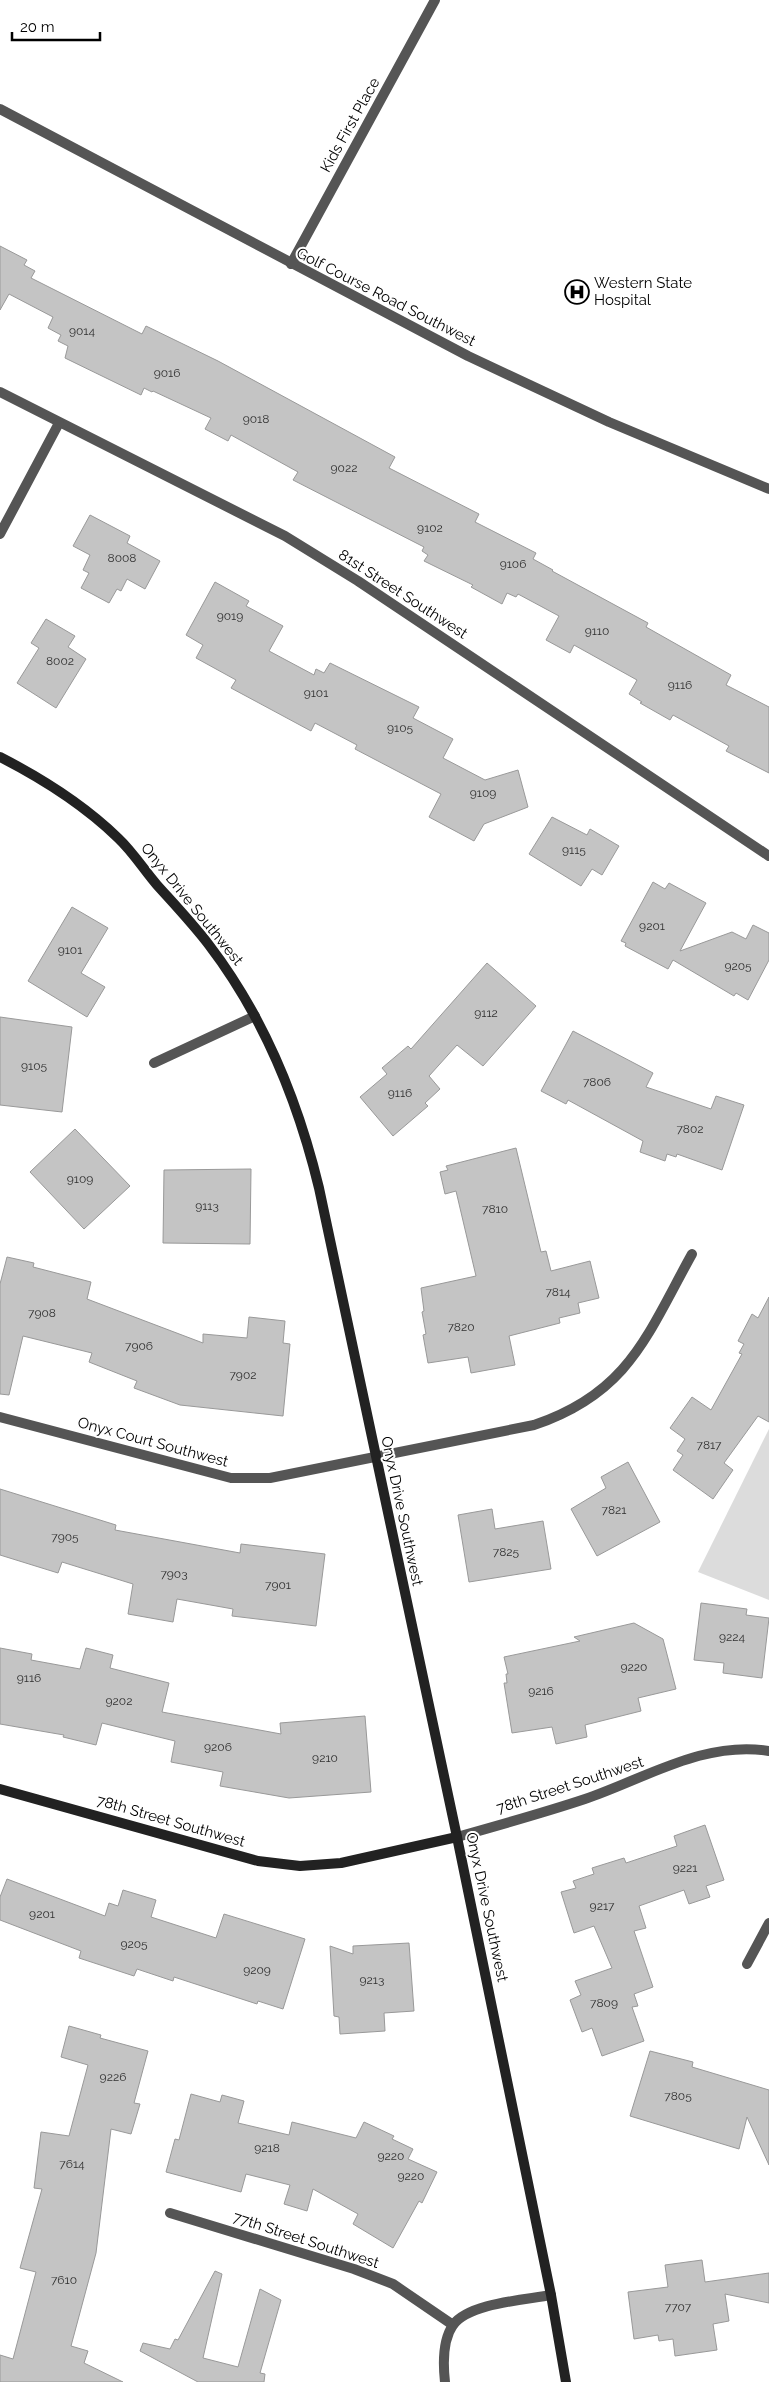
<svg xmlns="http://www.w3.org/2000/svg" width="769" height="2382" font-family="Raleway,sans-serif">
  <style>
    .green { fill: #dcdcdc }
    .building { fill: #c4c4c4; stroke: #999 }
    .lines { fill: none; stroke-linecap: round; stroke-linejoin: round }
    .street { stroke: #555; stroke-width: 10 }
    .secondary { stroke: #222; stroke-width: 10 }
    .labels { text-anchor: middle; stroke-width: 4; stroke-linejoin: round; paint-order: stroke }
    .number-label { font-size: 12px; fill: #313131 }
    .street-label { font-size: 15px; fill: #000; stroke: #fff }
    .poi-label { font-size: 15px; fill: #000; stroke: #fff; text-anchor: start }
  </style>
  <rect width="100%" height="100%" fill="#fff"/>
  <path class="green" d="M769 1429V1600L698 1572Z"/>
  <g class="building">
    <path d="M0 246 27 260 24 265 35 271 31 278 142 334 146 326 218 361 395 457 389 468 479 514 475 522 536 553 533 559 553 570 552 571 648 623 646 627 731 675 726 685 769 707V773L726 751 729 746 673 715 670 720 640 703 642 702 629 694 637 680 574 645 570 653 546 640 559 616 518 594 516 597 507 593 502 604 471 587 473 585 424 561 428 555 422 551 424 547 293 480 298 472 231 435 228 441 205 429 211 418 153 391 152 392 144 388 141 395 65 358 68 346 58 341 61 335 48 328 53 317 9 294 0 310Z"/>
    <path d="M90 515 130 536 127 543 160 561 145 589 127 579 121 591 117 589 109 603 81 588 89 573 83 570 90 555 73 546Z"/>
    <path d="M215 582 249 601 246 606 283 626 269 651 314 675 316 669 324 673 330 663 419 707 413 718 453 739 443 758 485 780 518 770 528 807 484 824 474 841 429 817 441 794 355 749 357 745 315 723 311 731 231 688 236 680 196 658 203 645 186 635Z"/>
    <path d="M46 619 75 636 68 647 86 659 56 708 17 683 39 648 31 643Z"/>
    <path d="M552 817 587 835 590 829 619 846 602 875 592 869 581 886 529 854Z"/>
    <path d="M653 882 665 889 669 883 706 903 680 951 732 932 746 939 753 925 769 933V960L748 1000 736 993 734 996 673 960 668 969 625 946 626 943 621 941Z"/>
    <path d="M72 907 108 928 81 973 105 987 87 1017 28 981Z"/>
    <path d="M487 963 536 1006 483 1066 457 1045 429 1076 440 1089 425 1103 428 1106 393 1136 360 1097 387 1074 382 1068 408 1046 411 1049Z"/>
    <path d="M0 1017 72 1027 62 1112 0 1105Z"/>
    <path d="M573 1031 653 1073 646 1087 711 1109 716 1096 744 1105 722 1170 677 1154 676 1157 667 1154 665 1161 640 1152 643 1141 568 1100 566 1104 541 1091Z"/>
    <path d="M75 1129 130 1186 84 1229 30 1172Z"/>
    <path d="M516 1148 541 1252 546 1251 551 1271 590 1261 599 1298 578 1303 580 1313 559 1318 560 1323 509 1336 515 1365 471 1373 468 1357 428 1363 423 1335 426 1334 422 1312 424 1311 421 1288 476 1276 456 1191 445 1194 440 1172 448 1170 446 1166Z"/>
    <path d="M251 1169 250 1244 163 1243 164 1170Z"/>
    <path d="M7 1257 34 1263 33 1267 91 1282 87 1299 203 1343V1334L247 1338 249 1317 285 1321 283 1343 290 1344 283 1416 180 1405 134 1388 137 1381 89 1362 92 1353 23 1336 9 1395 0 1394V1284Z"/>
    <path d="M769 1297V1422L758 1416 724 1463 733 1470 713 1499 673 1470 683 1455 677 1451 685 1439 670 1428 692 1397 711 1410 742 1354 739 1353 744 1344 738 1341 752 1314 758 1318Z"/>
    <path d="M628 1462 660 1522 597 1556 571 1509 606 1488 601 1477Z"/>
    <path d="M0 1489 116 1525 115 1530 240 1553 241 1544 325 1554 316 1626 232 1616 233 1609 177 1599 173 1622 128 1614 133 1584 62 1562 58 1573 0 1555Z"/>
    <path d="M492 1509 495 1529 543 1521 551 1569 469 1582 458 1515Z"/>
    <path d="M701 1603 747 1609 746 1615 769 1618 762 1678 723 1673 724 1663 694 1660Z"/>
    <path d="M634 1623 663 1639 676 1689 638 1698 641 1711 585 1725 587 1737 556 1744 552 1727 512 1733 504 1683H507L506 1674H508L504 1657 580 1641 574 1637Z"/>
    <path d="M0 1648 32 1654 31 1660 80 1669 86 1648 113 1655 110 1668 169 1683 162 1712 281 1734 280 1723 365 1716 371 1792 289 1798 220 1786 223 1772 171 1762 175 1741 102 1723 96 1745 63 1737 64 1735 0 1724Z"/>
    <path d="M705 1825 724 1880 706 1886 710 1897 689 1904 684 1890 639 1906 646 1928 634 1931 653 1987 634 1994 638 2006 632 2007 644 2041 602 2056 592 2028 582 2032 570 2000 581 1995 575 1981 612 1968 594 1926 574 1933 561 1892 576 1888 573 1881 594 1874 592 1868 624 1858 626 1863 677 1846 674 1836Z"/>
    <path d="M7 1879 105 1916 109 1903 118 1906 123 1890 156 1900 151 1917 216 1938 224 1914 305 1939 283 2009 258 2001 257 2004 174 1977 173 1981 137 1969 134 1976 79 1958 81 1951 0 1920V1897Z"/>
    <path d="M409 1943 414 2011 384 2013 385 2031 340 2034 339 2017 334 2016 330 1946 353 1954V1946Z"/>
    <path d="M69 2026 101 2035 100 2038 148 2051 134 2103 140 2104 131 2134 111 2129 96 2253 71 2346 88 2351 84 2363 123 2382H0V2355L13 2359 36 2272 20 2268 42 2189 34 2188 41 2132 69 2136 88 2065 61 2057Z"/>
    <path d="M650 2051 693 2062 692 2067 769 2090V2165L747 2117 739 2149 630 2116Z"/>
    <path d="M191 2094 220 2102 222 2095 244 2101 238 2123 289 2135 292 2122 356 2138 364 2122 394 2136 392 2139 413 2149 408 2159 437 2172 422 2203 419 2201 393 2248 353 2224 358 2214 313 2189 307 2211 284 2204 290 2185 246 2174 241 2192 166 2172 175 2139 179 2140Z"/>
    <path d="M702 2260 705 2282 769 2273V2303L725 2294 729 2321 713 2324 717 2350 675 2356 673 2339 659 2341 658 2335 634 2339 628 2292 668 2287 665 2265Z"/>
    <path d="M215 2271 222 2274 203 2358 238 2367 260 2289 281 2300 260 2373 265 2374 264 2382H198L140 2351 143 2343 170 2349 175 2339 178 2340Z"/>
  </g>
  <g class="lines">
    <g class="street">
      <path d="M0 109 468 356 609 422 769 489"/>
      <path d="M291 264 435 0"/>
      <path d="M0 392 285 536 358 581 769 856"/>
      <path d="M0 534 59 423"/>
      <path d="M154 1063 255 1016"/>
      <path d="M0 1417 231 1478H270L534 1425C629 1393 647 1335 692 1254"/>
      <path d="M457 1837C500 1825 543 1813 585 1799 644 1779 705 1740 769 1751"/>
      <path d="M747 1964 769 1923"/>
      <path d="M170 2213 354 2269 393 2284 453 2325"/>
      <path d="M445 2382C443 2364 442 2341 453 2325 469 2303 525 2300 551 2295"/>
    </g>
    <g class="secondary">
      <path d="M0 757C43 779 84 805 118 838 133 852 144 870 157 885 175 905 193 924 209 945 264 1017 298 1101 319 1188L457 1837 551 2295 566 2382"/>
      <path d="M0 1789 258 1861 300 1866 341 1863 457 1837"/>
    </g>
  </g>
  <defs>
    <g id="hospital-ring" transform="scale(1.25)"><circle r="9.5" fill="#fff" stroke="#000" stroke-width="1.5"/><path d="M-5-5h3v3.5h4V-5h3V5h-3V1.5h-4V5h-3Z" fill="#000"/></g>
  </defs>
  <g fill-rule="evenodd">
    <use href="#hospital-ring" x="577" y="292"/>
  </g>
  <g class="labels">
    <g class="number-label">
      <text x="82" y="335">9014</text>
      <text x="167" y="377">9016</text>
      <text x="256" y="423">9018</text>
      <text x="344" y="472">9022</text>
      <text x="430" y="532">9102</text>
      <text x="122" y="562">8008</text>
      <text x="513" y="568">9106</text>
      <text x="230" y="620">9019</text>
      <text x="597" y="635">9110</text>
      <text x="60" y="665">8002</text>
      <text x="680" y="689">9116</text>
      <text x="316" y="697">9101</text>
      <text x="400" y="732">9105</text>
      <text x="483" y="797">9109</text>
      <text x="574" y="854">9115</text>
      <text x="652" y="930">9201</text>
      <text x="70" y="954">9101</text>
      <text x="738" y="970">9205</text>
      <text x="486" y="1017">9112</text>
      <text x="34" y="1070">9105</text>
      <text x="597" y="1086">7806</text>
      <text x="400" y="1097">9116</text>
      <text x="690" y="1133">7802</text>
      <text x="80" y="1183">9109</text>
      <text x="207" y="1210">9113</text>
      <text x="495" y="1213">7810</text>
      <text x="558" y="1296">7814</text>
      <text x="42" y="1317">7908</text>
      <text x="461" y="1331">7820</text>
      <text x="139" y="1350">7906</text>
      <text x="243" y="1379">7902</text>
      <text x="709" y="1449">7817</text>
      <text x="614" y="1514">7821</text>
      <text x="65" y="1541">7905</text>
      <text x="506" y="1556">7825</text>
      <text x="174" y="1578">7903</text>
      <text x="278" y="1589">7901</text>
      <text x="732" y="1641">9224</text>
      <text x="634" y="1671">9220</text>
      <text x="29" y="1682">9116</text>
      <text x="541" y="1695">9216</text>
      <text x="119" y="1705">9202</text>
      <text x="218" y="1751">9206</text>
      <text x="325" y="1762">9210</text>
      <text x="685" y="1872">9221</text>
      <text x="602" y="1910">9217</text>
      <text x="42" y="1918">9201</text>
      <text x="134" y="1948">9205</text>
      <text x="257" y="1974">9209</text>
      <text x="372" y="1984">9213</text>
      <text x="604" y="2007">7809</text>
      <text x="113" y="2081">9226</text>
      <text x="678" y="2100">7805</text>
      <text x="267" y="2152">9218</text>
      <text x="391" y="2160">9220</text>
      <text x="72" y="2168">7614</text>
      <text x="411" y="2180">9220</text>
      <text x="64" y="2284">7610</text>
      <text x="678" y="2311">7707</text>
    </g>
    <g class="street-label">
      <text transform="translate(350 125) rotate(-61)" y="5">Kids First Place</text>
      <text transform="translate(386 297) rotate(27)" y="5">Golf Course Road Southwest</text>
      <text transform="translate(403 594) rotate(33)" y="5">81st Street Southwest</text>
      <text transform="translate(192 904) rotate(51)" y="5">Onyx Drive Southwest</text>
      <text transform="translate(153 1442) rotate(15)" y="5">Onyx Court Southwest</text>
      <text transform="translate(402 1511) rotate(78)" y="5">Onyx Drive Southwest</text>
      <text transform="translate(570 1785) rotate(-18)" y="5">78th Street Southwest</text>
      <text transform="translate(171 1821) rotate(16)" y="5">78th Street Southwest</text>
      <text transform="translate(487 1907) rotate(78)" y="5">Onyx Drive Southwest</text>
      <text transform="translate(306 2240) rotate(18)" y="5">77th Street Southwest</text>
    </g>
    <g class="poi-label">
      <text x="594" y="288">Western State<tspan x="594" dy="17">Hospital</tspan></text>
    </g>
  </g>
  <path d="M12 32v8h88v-8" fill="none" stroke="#000000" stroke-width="2.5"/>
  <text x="20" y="32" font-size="15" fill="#000000" stroke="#ffffff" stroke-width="4" paint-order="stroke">20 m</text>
</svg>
